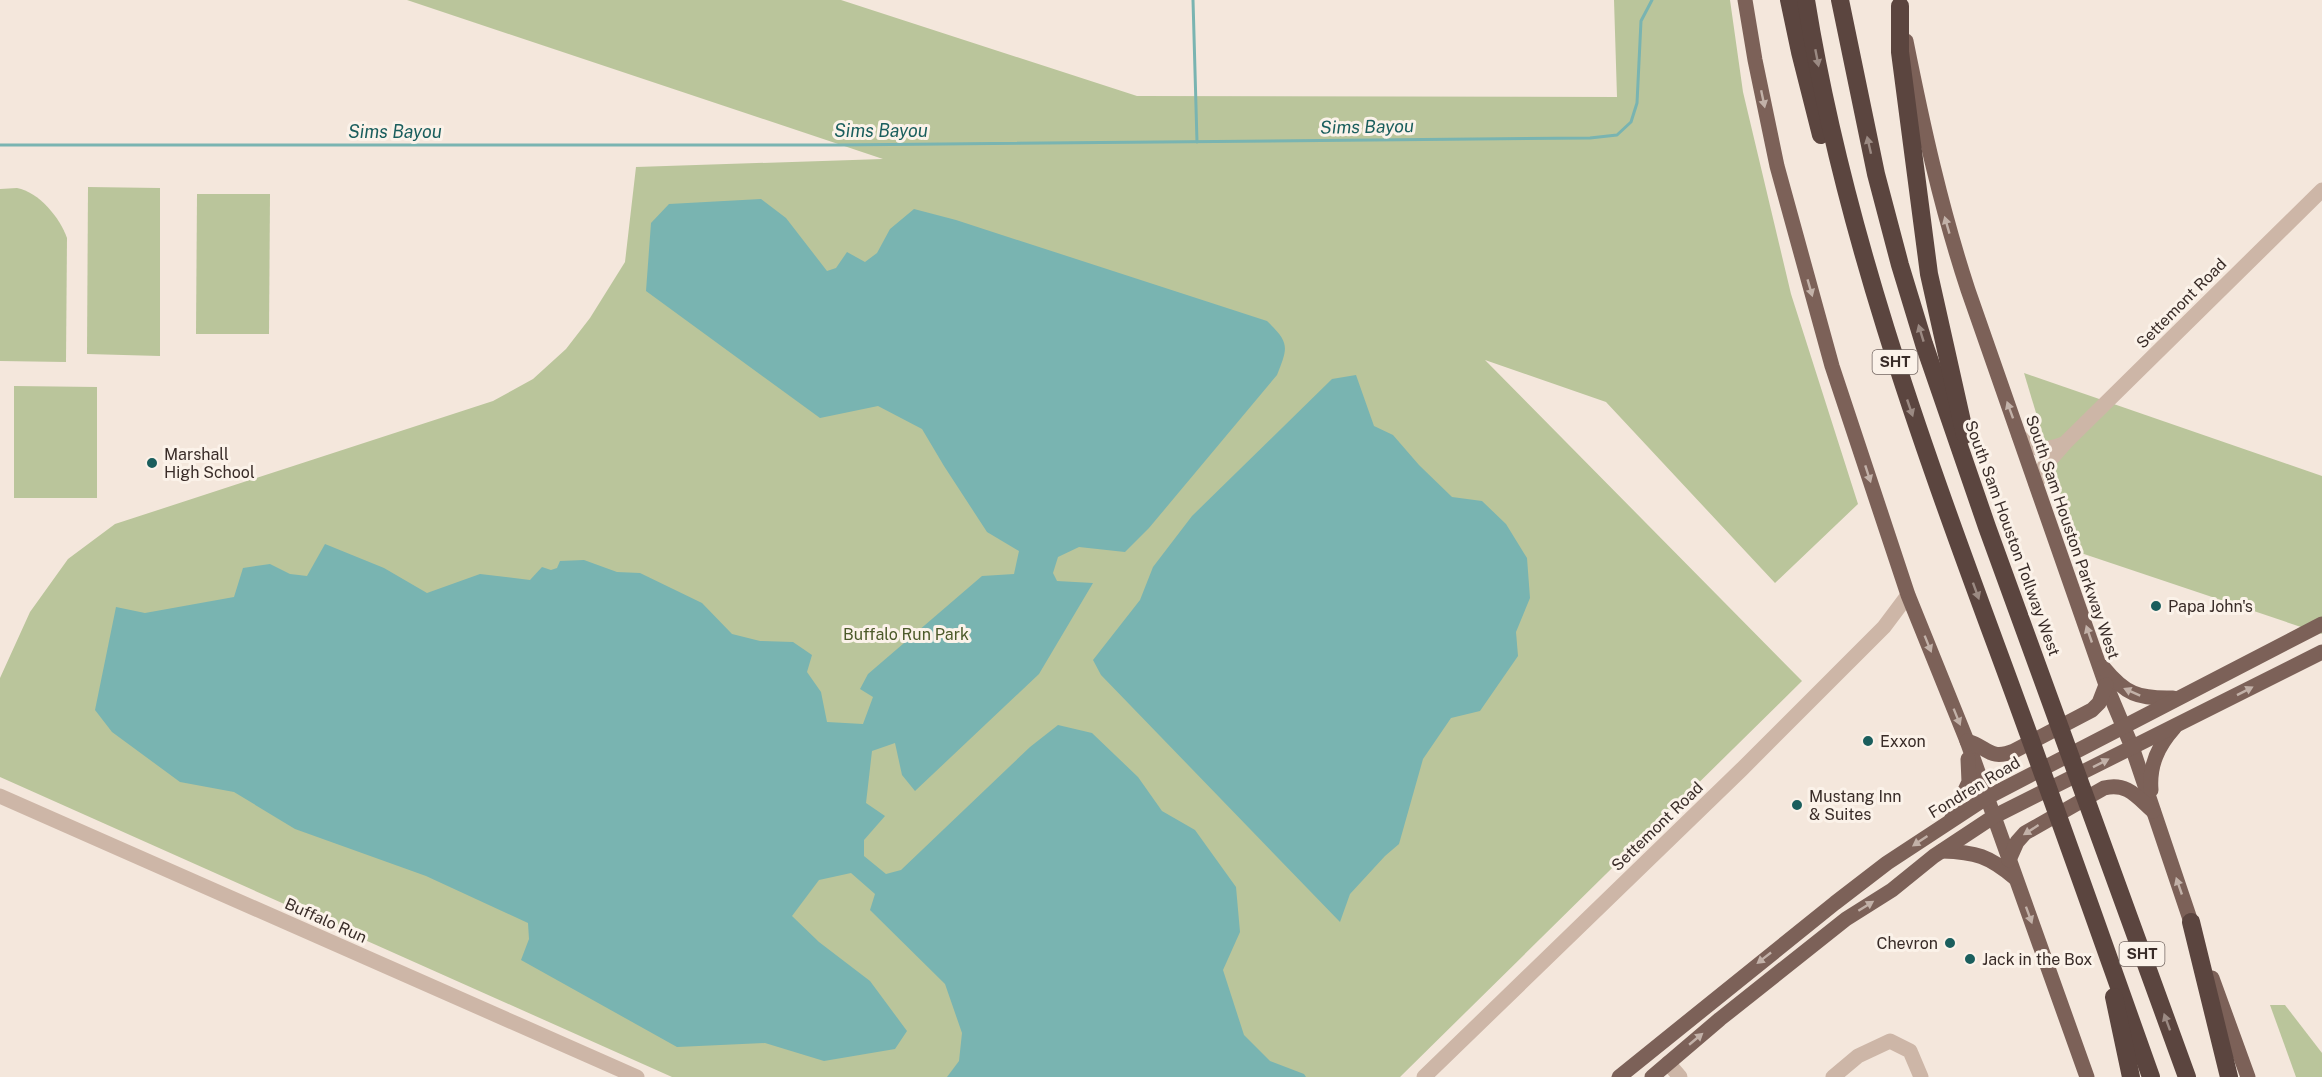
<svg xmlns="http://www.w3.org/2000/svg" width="2322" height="1077" font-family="'Public Sans',sans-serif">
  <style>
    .green { fill: #bac59b }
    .water { fill: #79b4b1 }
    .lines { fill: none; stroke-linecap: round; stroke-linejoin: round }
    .stream { stroke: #79b4b1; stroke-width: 3 }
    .minor { stroke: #cdb6a7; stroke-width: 15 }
    .major { stroke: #7c6158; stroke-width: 15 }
    .highway { stroke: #5b453f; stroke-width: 18 }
    .oneway { fill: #9b8a83 }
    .oneway2 { fill: #c2b1a8 }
    .poi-dot { fill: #1a5e5d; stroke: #fbf2e9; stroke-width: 2 }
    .labels { text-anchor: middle; stroke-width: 6; stroke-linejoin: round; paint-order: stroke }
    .shield { fill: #fbf2e9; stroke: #736762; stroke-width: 1.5 }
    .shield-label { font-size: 15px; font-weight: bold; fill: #392c28 }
    .street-label { font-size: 16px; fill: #392c28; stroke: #fbf2e9 }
    .poi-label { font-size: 16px; fill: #392c28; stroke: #fbf2e9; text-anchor: start }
    .park-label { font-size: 16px; fill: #4c5a2a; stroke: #fbf2e9 }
    .water-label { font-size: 18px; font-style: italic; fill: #1a5e5d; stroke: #fbf2e9 }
  </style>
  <rect width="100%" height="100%" fill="#f4e7dc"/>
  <g class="green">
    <path d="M407 0H841L1137 96 1617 97 1614 0H1730L1743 92 1791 294 1858 504 1775 583 1606 402 1485 360 1802 681 1400 1077H672L0 777V678L30 612 68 559 115 524 493 401 533 379 566 349 590 318 625 262 636 167 883 159Z"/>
    <path d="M88 187 160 188V356L87 354Z"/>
    <path d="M17 188C39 192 60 218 67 238L66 362 0 361V189Z"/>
    <path d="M197 194H270L269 334H196Z"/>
    <path d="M2024 373 2322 476V634L2078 552Z"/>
    <path d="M14 386 97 387V498H14Z"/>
    <path d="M2270 1005H2285L2322 1053V1077H2296Z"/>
  </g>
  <g class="water">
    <path d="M761 199 786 218 827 271 836 268 847 252 865 262 877 253 890 229 914 209 956 220 1267 321C1290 343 1288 347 1277 375L1149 528 1125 552 1079 547 1058 557 1053 573 1057 581 1093 583 1039 674 915 791 902 775 895 743 872 751 866 803 885 816 864 840V856L886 874 901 870 1030 747 1058 725 1092 733 1138 777 1162 811 1195 830 1236 887 1240 932 1223 970 1244 1035 1270 1061 1304 1074 1306 1077H947L959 1061 962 1033 945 984 870 910 875 894 851 873 819 880 792 916 819 942 870 981 907 1031 895 1049 824 1061 765 1043 677 1047 521 960 529 939 528 923 426 876 295 829 234 792 180 782 112 732 95 710 116 607 145 613 234 597 243 568 270 564 290 574 307 576 325 544 384 568 427 593 480 574 530 580 542 567 551 570 557 568 560 561 584 560 617 572 640 573 702 603 732 634 760 641 793 642 812 655 807 672 821 692 827 722 863 724 873 697 860 689 868 674 982 576 1014 574 1019 551 987 532 944 466 922 429 878 406 820 418 646 291 651 223 669 204Z"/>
    <path d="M1356 375 1374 426 1393 435 1419 465 1452 497 1482 501 1506 524 1527 558 1530 598 1516 632 1518 656 1480 711 1451 718 1423 759 1399 844 1385 856 1350 894 1340 922 1101 675 1093 660 1140 600 1153 567 1192 516 1332 379Z"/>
  </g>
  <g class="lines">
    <g class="stream">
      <path d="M1193 0 1197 142"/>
      <path d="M0 145H840L1590 138 1617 135 1631 122 1637 103 1641 21 1652 0"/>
    </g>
    <g class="minor">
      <path d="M2019 436C2036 451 2041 452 2063 444"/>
      <path d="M2036 484 2044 467 2065 443 2322 190"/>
      <path d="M0 796 637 1077"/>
      <path d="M1668 1063 1680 1077"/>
      <path d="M1424 1077 1741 770 1884 627 1908 595"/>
      <path d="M1833 1077 1858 1056 1890 1041 1910 1051 1921 1077"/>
    </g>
    <g class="major">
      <path d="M1745 0 1755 60 1777 166 1832 366 1908 595 1967 741 2087 1077"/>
      <path d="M1906 41C1923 126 1941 208 1968 290L2106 685 2132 747 2194 931"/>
      <path d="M2103 667C2125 694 2138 699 2173 698"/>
      <path d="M1967 741C1988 747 1989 761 2014 751L2092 710 2099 703 2106 685"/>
      <path d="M2151 790C2149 765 2158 746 2174 728"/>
      <path d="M1952 818 1969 782 1968 759"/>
      <path d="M1942 851C1976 852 1989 856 2015 878"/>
      <path d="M2009 860 2017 842 2025 833 2104 788C2127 782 2137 797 2153 811"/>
      <path d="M2212 978 2248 1077"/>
      <path d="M1619 1077 1835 903 1887 863 1986 798 2322 624"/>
      <path d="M1652 1077 1720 1019 1846 919 1892 890 1934 856 1993 817 2322 652"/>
    </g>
    <g class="highway">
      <path d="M1789 0 1800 52 1821 135"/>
      <path d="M1806 0C1842 224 1919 437 1997 648 2050 791 2100 934 2151 1077"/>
      <path d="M1840 0 1876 174 1900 265 1924 344 1987 527 2187 1077"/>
      <path d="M1900 6V52L1929 274 1965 435"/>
      <path d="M2191 922 2229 1077"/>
      <path d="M2114 997 2131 1077"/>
    </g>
  </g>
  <defs><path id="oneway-solid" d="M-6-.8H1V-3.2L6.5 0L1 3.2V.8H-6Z" transform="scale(1.5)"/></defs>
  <g class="oneway">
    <use href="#oneway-solid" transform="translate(1817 58) rotate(79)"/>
    <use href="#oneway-solid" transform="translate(1869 145) rotate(-103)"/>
    <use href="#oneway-solid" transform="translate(1921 333) rotate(-107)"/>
    <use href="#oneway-solid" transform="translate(1910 408) rotate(71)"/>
    <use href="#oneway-solid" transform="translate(1976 591) rotate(70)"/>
    <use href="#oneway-solid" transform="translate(2167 1022) rotate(-110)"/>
  </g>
  <g class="oneway2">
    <use href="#oneway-solid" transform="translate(1763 99) rotate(78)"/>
    <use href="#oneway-solid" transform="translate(1947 225) rotate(-106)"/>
    <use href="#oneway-solid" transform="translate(1810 288) rotate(74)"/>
    <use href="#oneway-solid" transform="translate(2010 410) rotate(-110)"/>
    <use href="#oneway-solid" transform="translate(1868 474) rotate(72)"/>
    <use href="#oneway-solid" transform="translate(2089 634) rotate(-109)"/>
    <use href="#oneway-solid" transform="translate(1928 644) rotate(68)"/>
    <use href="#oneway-solid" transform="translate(2245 691) rotate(-27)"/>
    <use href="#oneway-solid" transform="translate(2132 692) rotate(-156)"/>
    <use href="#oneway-solid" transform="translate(1957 717) rotate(68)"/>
    <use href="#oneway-solid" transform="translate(2101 763) rotate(-27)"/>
    <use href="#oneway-solid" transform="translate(2031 830) rotate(147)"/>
    <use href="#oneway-solid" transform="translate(1920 841) rotate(146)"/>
    <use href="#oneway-solid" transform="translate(2179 886) rotate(-109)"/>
    <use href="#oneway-solid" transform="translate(1866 906) rotate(-32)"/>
    <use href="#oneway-solid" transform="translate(2029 915) rotate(70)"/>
    <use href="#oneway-solid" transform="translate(1764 958) rotate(142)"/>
    <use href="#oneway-solid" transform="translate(1696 1039) rotate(-40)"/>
  </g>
  <g class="poi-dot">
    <circle cx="152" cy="463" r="6"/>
    <circle cx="2156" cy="606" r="6"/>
    <circle cx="1868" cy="741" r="6"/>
    <circle cx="1797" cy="805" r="6"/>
    <circle cx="1950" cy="943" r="6"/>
    <circle cx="1970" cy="959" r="6"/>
  </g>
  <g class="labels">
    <g class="shield">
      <rect x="1872.5" y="350" width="45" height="24" rx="4.5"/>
      <rect x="2119.5" y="942" width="45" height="24" rx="4.5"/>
    </g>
    <g class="shield-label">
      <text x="1895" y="367">SHT</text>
      <text x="2142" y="959">SHT</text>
    </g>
    <g class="street-label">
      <text transform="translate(2181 303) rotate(-45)" y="6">Settemont Road</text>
      <text transform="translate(2073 537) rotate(71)" y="6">South Sam Houston Parkway West</text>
      <text transform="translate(2013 538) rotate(70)" y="6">South Sam Houston Tollway West</text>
      <text transform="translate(1974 787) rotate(-31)" y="6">Fondren Road</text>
      <text transform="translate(1657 826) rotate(-44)" y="6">Settemont Road</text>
      <text transform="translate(326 920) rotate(24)" y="6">Buffalo Run</text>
    </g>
    <g class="poi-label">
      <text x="164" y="460">Marshall<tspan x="164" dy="18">High School</tspan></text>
      <text x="2168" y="612">Papa John's</text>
      <text x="1880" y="747">Exxon</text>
      <text x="1809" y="802">Mustang Inn<tspan x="1809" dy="18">&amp; Suites</tspan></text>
      <text x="1938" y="949" text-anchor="end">Chevron</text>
      <text x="1982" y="965">Jack in the Box</text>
    </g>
    <g class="park-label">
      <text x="906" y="640">Buffalo Run Park</text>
    </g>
    <g class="water-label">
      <text transform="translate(1367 127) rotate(-1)" y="6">Sims Bayou</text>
      <text x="881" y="137">Sims Bayou</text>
      <text x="395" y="138">Sims Bayou</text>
    </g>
  </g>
</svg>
